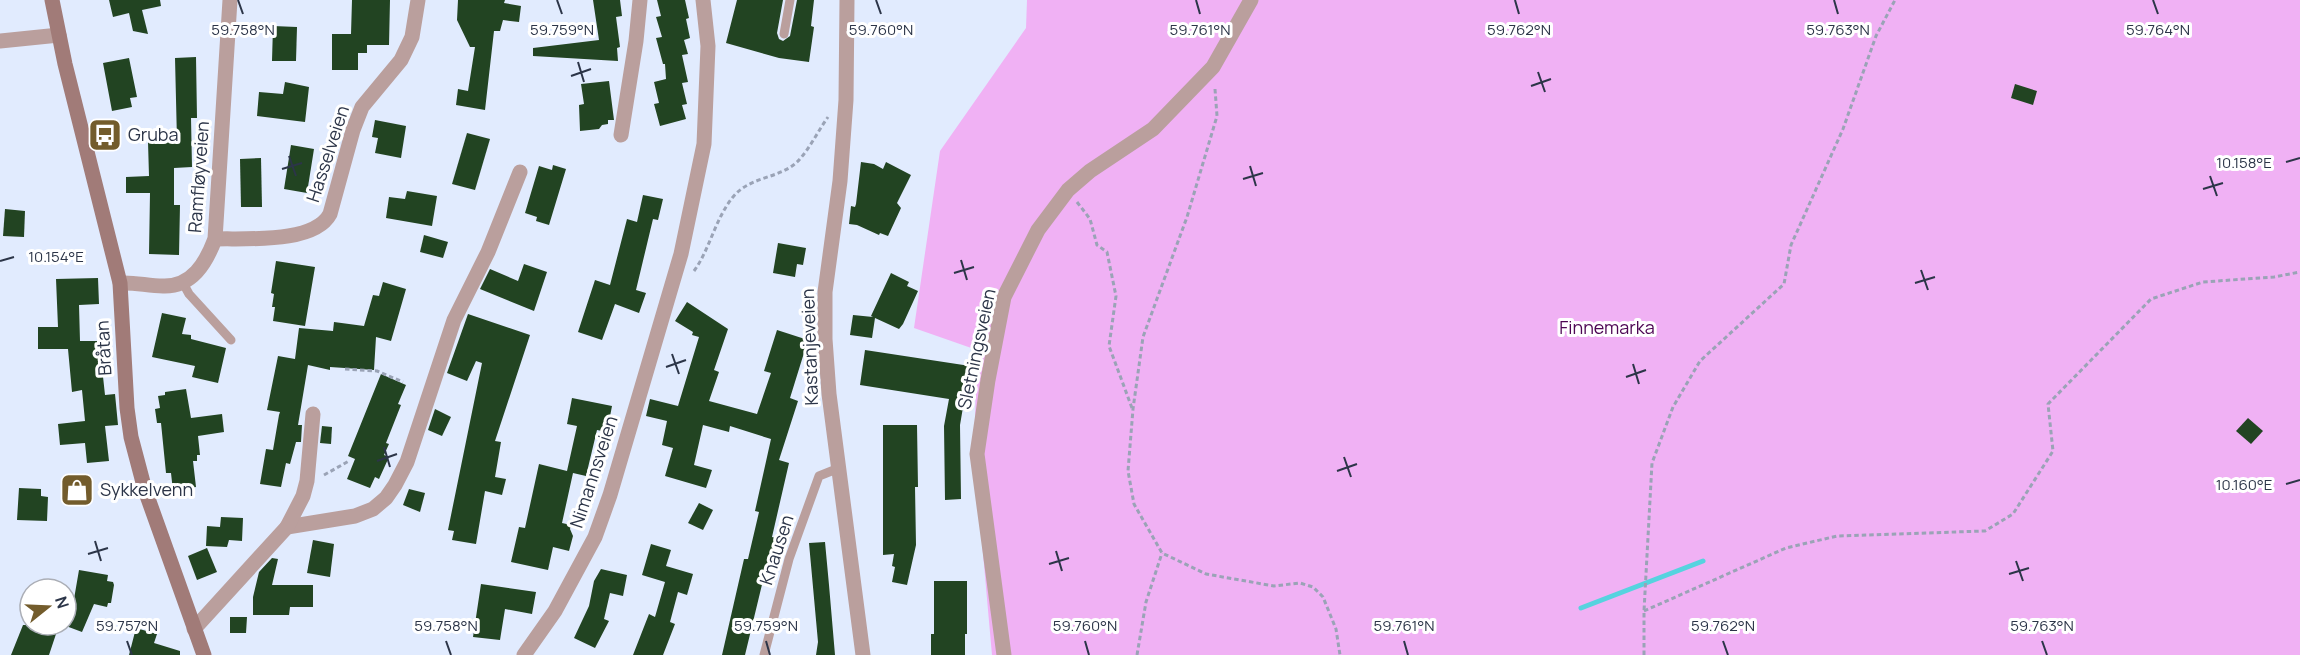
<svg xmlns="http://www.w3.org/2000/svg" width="2300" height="655" font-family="Manrope,sans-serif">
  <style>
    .green { fill: #f0b1f4 }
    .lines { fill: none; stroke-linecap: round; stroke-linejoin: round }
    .stream { stroke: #56d3df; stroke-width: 5 }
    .building { fill: #242 }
    .path { stroke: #9aa3b6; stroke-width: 3; stroke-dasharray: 4.5 3; stroke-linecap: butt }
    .lane { stroke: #ba9f9d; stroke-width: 9 }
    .street { stroke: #ba9f9d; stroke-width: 15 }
    .secondary { stroke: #a17b78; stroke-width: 15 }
    .ticks { fill: none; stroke: #2c3548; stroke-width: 2 }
    .labels { text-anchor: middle; stroke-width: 6; stroke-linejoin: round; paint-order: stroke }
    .poi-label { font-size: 18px; fill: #2c3548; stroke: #fff; text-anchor: start }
    .street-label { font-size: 18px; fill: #2c3548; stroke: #fff }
    .park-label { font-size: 18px; fill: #4d0653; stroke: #fff }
    .ticks-label { font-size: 15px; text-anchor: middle; fill: #2c3548; stroke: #fff; stroke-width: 6; stroke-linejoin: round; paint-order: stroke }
  </style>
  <rect width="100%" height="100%" fill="#e1ebfe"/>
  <path class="green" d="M1027 0H2300V655H992L974 452 977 350 914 328 940 151 1026 28Z"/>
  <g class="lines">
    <path class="stream" d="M1581 608 1703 561"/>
  </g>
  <g class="building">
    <path d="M109 0H160L161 6 142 10 148 34 133 31 129 13 113 17Z"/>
    <path d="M352 0H390L389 45H367V53H358V70H332V34H351Z"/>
    <path d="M458 0H505L504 3 521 6 519 22 503 20 500 31H494L485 110 456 105 458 89 468 91 475 47H470L457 20Z"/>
    <path d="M593 0H620L622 16 616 17 620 47 617 48 618 61 533 56V48L599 40Z"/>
    <path d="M657 0H685L689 18 686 19 690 38 684 40 688 54 682 55 688 82 682 83 687 104 682 105 686 119 660 126 654 104 659 103 654 82 666 79 665 64H663L656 38 662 37 656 17 661 16Z"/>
    <path d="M737 0H783L777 33 779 39 783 41 790 36 797 0H814L811 26 814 27 809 62 779 58 726 43Z"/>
    <path d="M273 26 297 27 296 61H272Z"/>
    <path d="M196 57 197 118H191L192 167 174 168V205H180L179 255 149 254 150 193H126V177L149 176 148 142 177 141 175 58Z"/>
    <path d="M129 58 137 97 130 98 132 107 112 111 103 63Z"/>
    <path d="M609 81 614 120H608V124L602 125 599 129 580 131 579 105 584 104 581 84Z"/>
    <path d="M285 82 309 87 305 122 257 116 259 92 283 94Z"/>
    <path d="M2015 84 2037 91 2033 105 2011 98Z"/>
    <path d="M375 120 406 126 401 158 375 153 378 138 372 137Z"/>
    <path d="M467 133 490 139 475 190 452 184Z"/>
    <path d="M291 145 314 149 307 193 284 189Z"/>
    <path d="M261 158 262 207H241L240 159Z"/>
    <path d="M861 162 874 164 883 169 886 162 911 175 897 203 901 208 888 236 880 233 879 235 857 225 849 224 851 206 855 207 856 204Z"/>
    <path d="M553 165 566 169 549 225 536 221 537 217 525 213 539 166 552 170Z"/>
    <path d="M407 191 437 196 432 226 386 218 389 197 405 199Z"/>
    <path d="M643 195 663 199 658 220 653 219 636 290 646 293 639 313 615 304 602 340 578 332 595 280 610 285 627 219 637 222Z"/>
    <path d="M5 209 25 211 24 237 3 236Z"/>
    <path d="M424 235 448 242 443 258 420 252Z"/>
    <path d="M778 243 806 248 803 265 797 264 795 277 773 273Z"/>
    <path d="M276 261 315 267 305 326 273 321 275 307H272L274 294 271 293Z"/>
    <path d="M524 264 547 272 534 311 480 289 490 269 518 281Z"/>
    <path d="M891 273 909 282 907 286 918 291 903 324 899 329 875 318 872 338 850 335 853 315 873 317 871 316Z"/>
    <path d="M98 278 99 304 79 305 80 341H107L108 358H101L105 395 115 394 118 425 105 426 109 461 87 463 85 443 60 445 58 424 85 421 82 390 72 392 68 349H38V327H58L56 279Z"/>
    <path d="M383 282 406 289 391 341 376 337 374 370 330 367V370L308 365 298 425H302L301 442H296L290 464 286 463 281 487 260 484 266 449 273 450 279 415 280 412 267 410 278 356 295 359 299 328 333 331 334 322 364 326 373 295 379 296Z"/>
    <path d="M687 302 728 329 714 370 719 372 709 401 757 414 771 373 764 371 777 330 808 340 790 398 798 401 779 460 789 463 772 537 776 538 770 566 767 565 765 572 745 655H722L744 559H748L759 512 755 511 771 439 730 426 729 432 703 425 694 465 712 470 706 488 665 476 673 448 662 445 667 421 646 416 650 399 678 406 699 337 692 335 693 332 675 321Z"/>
    <path d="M162 313 186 318 182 334 191 335V339L226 348 218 383 192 377 195 366 152 357Z"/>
    <path d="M468 314 530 335 495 441 501 442 495 477 506 479 502 495 485 491 476 544 452 540 454 531 448 530 482 363 476 361 467 381 447 373Z"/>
    <path d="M865 350 970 366 960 425 961 499 945 500 944 426 949 399 860 385Z"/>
    <path d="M381 374 406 385 398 404 401 405 386 443 389 444 384 455 389 457 379 479 375 477 370 488 347 479 355 459 348 456Z"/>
    <path d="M186 389 191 418 222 414 224 432 198 436 200 455H197V461H193L196 487 173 491 171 473H166L161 423H157L155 409 160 408 158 396 165 395V392Z"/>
    <path d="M572 398 612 406 607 432 597 430 586 476 573 473 562 523 571 525 570 529 573 536 569 551 553 547 548 570 511 562 519 527 525 528 539 464 567 471 577 426 567 424Z"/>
    <path d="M435 409 451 417 442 436 428 430Z"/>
    <path d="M2248 418 2263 431 2251 444 2236 431Z"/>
    <path d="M883 425H917L918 487H915L916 545 907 585 892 582 895 567 892 566 894 554 883 555Z"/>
    <path d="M322 426 332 427 331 444 320 443Z"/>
    <path d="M19 488 41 489V496L48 497 47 521 17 520Z"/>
    <path d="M409 489 425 493 420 512 403 505Z"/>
    <path d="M699 503 713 510 703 530 688 523Z"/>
    <path d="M221 517 243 518 242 541 229 540 227 547 206 546 207 526 220 527Z"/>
    <path d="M313 540 334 544 330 577 307 573Z"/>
    <path d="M825 542 829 585 835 655H816L818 642 809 543Z"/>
    <path d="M651 544 671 550 666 566 693 574 687 595 678 592 670 622 675 624 663 655H633L649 614 655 617 665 582 642 575Z"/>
    <path d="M207 548 217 572 197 580 188 556Z"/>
    <path d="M272 558 278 559 272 585H313V607H290L289 615H253V597L259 572Z"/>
    <path d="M601 569 627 575 623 596 610 593 604 619 609 621 595 648 574 638 589 606 594 581Z"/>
    <path d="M79 570 108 575 107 581 113 582 114 585 111 603H108L107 607 94 604 82 632 66 626V596L74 599Z"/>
    <path d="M934 581H967V634H965V655H931V634H934Z"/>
    <path d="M481 584 536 592 532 614 505 609 500 640 473 637Z"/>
    <path d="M230 617H247L246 633H230Z"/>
    <path d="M23 625H59L49 655H11Z"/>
    <path d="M136 628 157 634 154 643 180 651V655H129Z"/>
  </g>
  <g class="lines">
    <g class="path">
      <path d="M1215 89 1217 116 1187 217 1143 337 1133 409 1128 471 1134 504 1162 553 1206 574 1274 586 1300 583 1313 587 1323 597 1336 629 1340 655"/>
      <path d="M1077 202 1090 219 1097 245 1107 252 1116 296 1109 346 1132 408"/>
      <path d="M694 271C710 249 715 219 733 197 750 176 779 179 797 162 809 150 818 131 828 117"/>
      <path d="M345 369 377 371 403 382"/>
      <path d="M324 475 349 461"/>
      <path d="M1644 611 1786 548 1837 536 1985 531 2013 514 2053 451 2048 404 2151 299 2203 282 2274 277 2300 272"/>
      <path d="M1137 655 1146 602 1162 553"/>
      <path d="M1644 655V611L1652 463 1673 407 1700 361 1784 284 1791 245 1843 129 1876 36 1895 0"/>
    </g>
    <g class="lane">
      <path d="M784 34 790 0"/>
      <path d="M183 283 189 294 231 340"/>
      <path d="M764 655 789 559 819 476 839 468"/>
    </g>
    <g class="street">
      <path d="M847 0 846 100 840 181 825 292V339L829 394 863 655"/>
      <path d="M0 41 59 35"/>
      <path d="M621 135 636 41 640 0"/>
      <path d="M215 239C245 238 314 244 330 214L353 130 362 107 401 60 412 37 418 0"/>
      <path d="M120 283C135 282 148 286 163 286 192 287 206 263 215 239L230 0"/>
      <path d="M287 527 355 516 373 509 386 498 395 485 407 462 454 320 488 252 520 172"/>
      <path d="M194 629 287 527 303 496 307 481 313 414"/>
      <path d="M524 655 555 611 595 537 610 495 681 254 704 144 708 46 703 0"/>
      <path d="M1004 655 977 454 988 380 1004 297 1038 230 1068 190 1090 171 1153 129 1213 67 1251 0"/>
    </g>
    <path class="secondary" d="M52 0 65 64 120 283 127 408 131 437 145 490 204 655"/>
  </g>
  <path class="ticks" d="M238 0 243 14M557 0 562 14M876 0 881 14M1196 0 1200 14M1515 0 1519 14M1834 0 1838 14M2153 0 2158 14M578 62 584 82M1538 72 1545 92M571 76 591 69M1531 86 1551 79M289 156 296 176M2286 162 2300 158M1250 166 1256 186M282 169 302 163M2210 176 2217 196M1243 179 1263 173M2203 189 2223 183M961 260 967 280M0 261 14 257M1921 270 1928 290M954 273 974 267M1915 283 1935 277M672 354 679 374M1633 364 1639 384M666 367 686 360M1626 377 1646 370M384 447 390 467M1344 457 1351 477M377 461 397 454M1337 471 1357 464M2286 484 2300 480M95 541 101 561M1056 551 1062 571M88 554 108 548M2016 561 2023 581M1049 564 1069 558M2009 574 2029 568M127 641 132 655M446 641 451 655M766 641 770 655M1085 641 1089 655M1404 641 1408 655M1723 641 1728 655M2042 641 2047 655"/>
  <defs>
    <g id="bus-square" transform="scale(1.725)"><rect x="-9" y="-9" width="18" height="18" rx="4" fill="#735c2c" stroke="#fff"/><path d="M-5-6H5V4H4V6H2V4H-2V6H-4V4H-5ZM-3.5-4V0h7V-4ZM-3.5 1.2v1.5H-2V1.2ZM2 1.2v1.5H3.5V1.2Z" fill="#fff"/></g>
    <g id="shop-square" transform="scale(1.725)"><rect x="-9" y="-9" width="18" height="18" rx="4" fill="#735c2c" stroke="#fff"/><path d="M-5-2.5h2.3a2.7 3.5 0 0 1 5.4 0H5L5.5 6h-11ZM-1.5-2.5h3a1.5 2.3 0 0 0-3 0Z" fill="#fff"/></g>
  </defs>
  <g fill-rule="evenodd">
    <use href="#bus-square" x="105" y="135"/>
    <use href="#shop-square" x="77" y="490"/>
  </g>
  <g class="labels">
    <g class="poi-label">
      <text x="128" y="141">Gruba</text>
      <text x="100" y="496">Sykkelvenn</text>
    </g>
    <g class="street-label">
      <text transform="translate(328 154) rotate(-72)" y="6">Hasselveien</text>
      <text transform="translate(199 177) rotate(-86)" y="6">Ramfløyveien</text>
      <text transform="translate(810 347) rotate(-92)" y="6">Kastanjeveien</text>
      <text transform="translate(104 348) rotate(-93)" y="6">Bråtan</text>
      <text transform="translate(977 349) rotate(-78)" y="6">Sletningsveien</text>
      <text transform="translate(594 472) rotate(-72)" y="6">Nimannsveien</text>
      <text transform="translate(777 550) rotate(-72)" y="6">Knausen</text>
    </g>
    <g class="park-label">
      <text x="1607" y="334">Finnemarka</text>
    </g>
  </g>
  <g class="ticks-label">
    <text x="243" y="35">59.758°N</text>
    <text x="562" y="35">59.759°N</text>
    <text x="881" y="35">59.760°N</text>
    <text x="1200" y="35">59.761°N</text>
    <text x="1519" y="35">59.762°N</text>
    <text x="1838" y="35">59.763°N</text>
    <text x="2158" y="35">59.764°N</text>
    <text x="2244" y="168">10.158°E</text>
    <text x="56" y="262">10.154°E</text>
    <text x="2244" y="490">10.160°E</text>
    <text x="127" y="631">59.757°N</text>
    <text x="446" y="631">59.758°N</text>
    <text x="766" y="631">59.759°N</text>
    <text x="1085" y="631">59.760°N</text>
    <text x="1404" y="631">59.761°N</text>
    <text x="1723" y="631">59.762°N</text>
    <text x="2042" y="631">59.763°N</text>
  </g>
  <g transform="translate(48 607) rotate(72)"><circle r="28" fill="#ffffff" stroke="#abaeb6" stroke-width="1.5"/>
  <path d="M0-4.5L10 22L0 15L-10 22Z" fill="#735c2c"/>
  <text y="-9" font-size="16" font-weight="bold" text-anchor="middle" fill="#2c3548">N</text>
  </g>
</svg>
